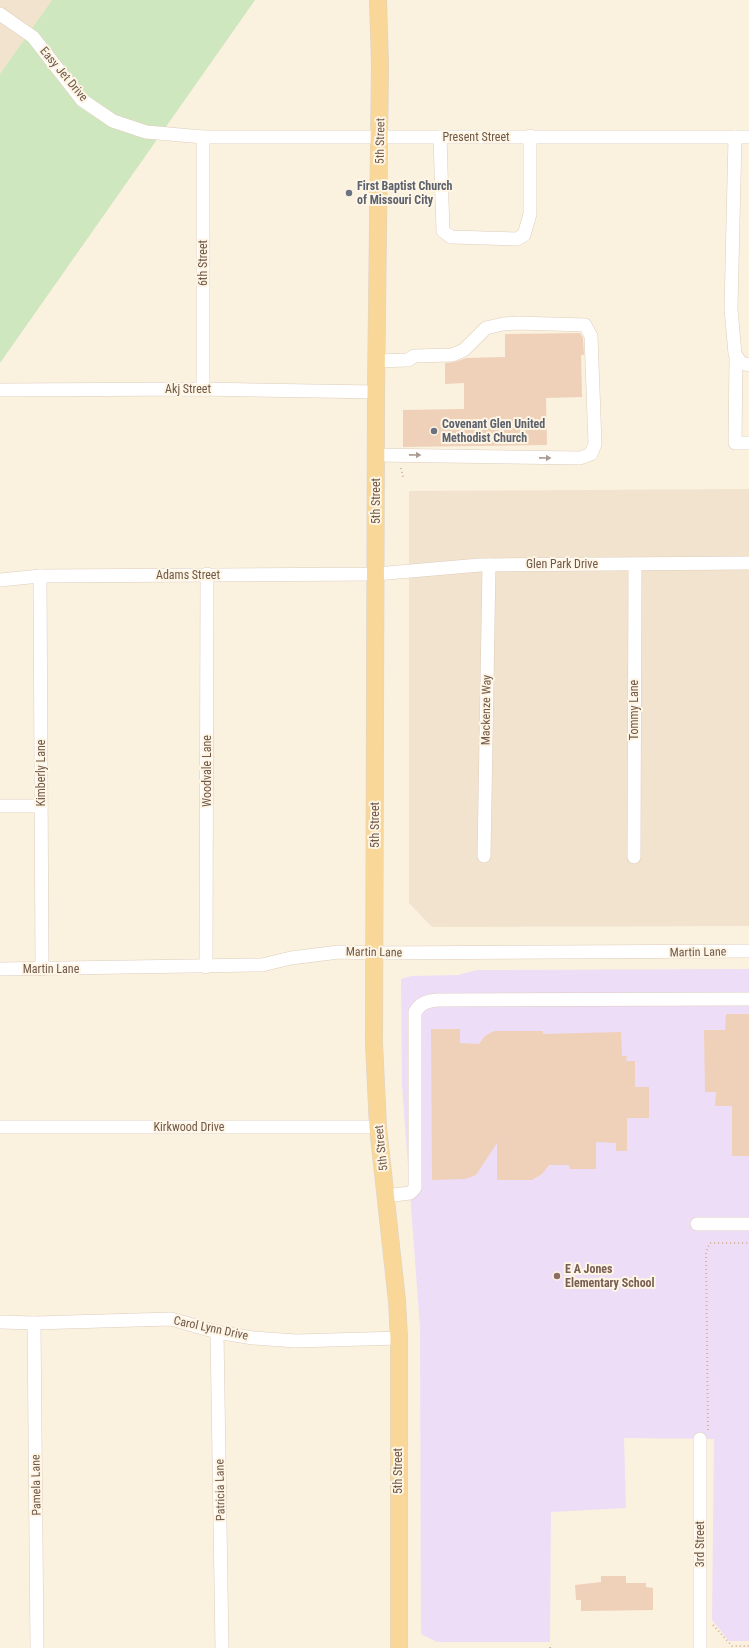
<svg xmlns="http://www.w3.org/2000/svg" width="749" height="1648" font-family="'Roboto Condensed',sans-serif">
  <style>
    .residential { fill: #f2e3ce }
    .education { fill: #eeddf7 }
    .green { fill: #cee7bf }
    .building { fill: #efd0b8 }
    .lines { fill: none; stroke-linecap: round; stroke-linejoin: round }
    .minor-casing { stroke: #decdbc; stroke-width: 14 }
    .major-casing { stroke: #dad4cf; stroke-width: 18 }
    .path { stroke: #d4b39c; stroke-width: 2; stroke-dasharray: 1 3; stroke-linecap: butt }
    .minor { stroke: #fff; stroke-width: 13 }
    .major { stroke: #f8d799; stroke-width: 17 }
    .oneway { fill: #a99b91 }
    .worship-dot { fill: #6b7280; stroke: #fef5e5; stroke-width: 1.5 }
    .education-dot { fill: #8d6e63; stroke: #fef5e5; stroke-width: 1.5 }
    .labels { text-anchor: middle; stroke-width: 4; stroke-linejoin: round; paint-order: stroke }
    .street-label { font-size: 12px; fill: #705848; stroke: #fef5e5 }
    .worship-label { font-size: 12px; font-weight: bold; fill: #5b616d; stroke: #fef5e5; text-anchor: start }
    .education-label { font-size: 12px; font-weight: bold; fill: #785e54; stroke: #fef5e5; text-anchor: start }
  </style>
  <rect width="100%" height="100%" fill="#fbf1df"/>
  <g class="residential">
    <path d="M0 0H52L0 74Z"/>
    <path d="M749 489V926L432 927 409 903V491Z"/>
  </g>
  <path class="education" d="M749 969V1641H729L712 1620 714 1439 624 1438 626 1508 551 1512 550 1642H437L421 1634 420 1328 402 1085 401 979 411 976 458 975 477 970Z"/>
  <path class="green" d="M52 0H255L0 363V74Z"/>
  <g class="building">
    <path d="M580 333 583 338 584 355H581L582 397 546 398 547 445 403 447V410L464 409V383L445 384V363L455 362 466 358 505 357V334Z"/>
    <path d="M726 1014H749V1156H732V1106H715L716 1092H705L704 1030H725Z"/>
    <path d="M431 1029H460V1043L479 1044 485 1036 494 1031H543V1034L621 1032 622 1056H627L626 1061H635V1087H649V1118H627V1151H616V1143L596 1142V1169H570L569 1165H549L542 1174 532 1180H497V1143L476 1175 465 1179 432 1180Z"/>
    <path d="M601 1576H626V1583H646V1587L653 1588V1610L581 1611V1600H576L575 1585 601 1582Z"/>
  </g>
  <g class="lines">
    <g class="minor-casing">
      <g id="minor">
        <path d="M0 14 33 37 82 100 113 121 146 132 203 137H749"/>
        <path d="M440 137 443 231 451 237 517 239 524 235 530 214V136"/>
        <path d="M735 137 731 309 735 354 741 363 749 365"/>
        <path d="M736 358 735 443H749"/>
        <path d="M376 361 408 360 414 356 452 355 464 350 486 328 503 324 517 323 585 325 591 336 595 444 591 454 580 458 376 455"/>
        <path d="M203 389V137"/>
        <path d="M0 390 203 389 376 392"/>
        <path d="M40 576 42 969"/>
        <path d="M0 580 40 576 376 574 480 565 749 563"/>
        <path d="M0 806H41"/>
        <path d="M484 856 489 565"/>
        <path d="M634 857 635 564"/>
        <path d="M206 967 207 574"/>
        <path d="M0 969 262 965 291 958 339 952 374 953 749 951"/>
        <path d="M0 1127H378"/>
        <path d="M386 1196 410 1193 415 1188V1012C420 1003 427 1001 438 1000L749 999"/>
        <path d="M697 1224H749"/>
        <path d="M0 1322 34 1323 171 1319 217 1332 253 1338 296 1341 399 1338"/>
        <path d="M34 1323 37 1648"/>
        <path d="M217 1332 222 1648"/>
        <path d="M700 1439V1648"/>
      </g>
    </g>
    <g class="major-casing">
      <path id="major" d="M378 0 380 64 376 392 374 1044 378 1127 397 1301 399 1338V1648"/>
    </g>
    <g class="path">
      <path d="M401 468 403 477"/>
      <path d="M708 1430 706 1252 710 1243H749"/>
      <path d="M713 1625 732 1646H749"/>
      <path d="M550 1648 551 1644"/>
    </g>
    <use href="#minor" class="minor"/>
    <use href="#major" class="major"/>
  </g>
  <defs><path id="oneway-solid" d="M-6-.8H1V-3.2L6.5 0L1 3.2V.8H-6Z"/></defs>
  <g class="oneway">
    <use href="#oneway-solid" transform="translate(415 455) rotate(1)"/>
    <use href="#oneway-solid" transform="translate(545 458) rotate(1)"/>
  </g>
  <g class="worship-dot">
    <circle cx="349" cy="193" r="4"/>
    <circle cx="434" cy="431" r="4"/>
  </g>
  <circle class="education-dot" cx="557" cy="1276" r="4"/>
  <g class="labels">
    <g class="street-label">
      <text transform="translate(64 74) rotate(50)" y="4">Easy Jet Drive</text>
      <text x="476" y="141">Present Street</text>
      <text transform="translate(380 141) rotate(-89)" y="4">5th Street</text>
      <text transform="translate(203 263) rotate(-90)" y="4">6th Street</text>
      <text x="188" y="393">Akj Street</text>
      <text transform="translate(376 501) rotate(-90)" y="4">5th Street</text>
      <text x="562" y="568">Glen Park Drive</text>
      <text x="188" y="579">Adams Street</text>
      <text transform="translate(486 710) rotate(-89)" y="4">Mackenze Way</text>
      <text transform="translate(634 710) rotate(-90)" y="4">Tommy Lane</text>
      <text transform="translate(207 771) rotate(-90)" y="4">Woodvale Lane</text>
      <text transform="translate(41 773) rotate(-90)" y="4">Kimberly Lane</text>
      <text transform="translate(375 825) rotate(-90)" y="4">5th Street</text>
      <text transform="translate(374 952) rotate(1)" y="4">Martin Lane</text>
      <text transform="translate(698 952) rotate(-1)" y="4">Martin Lane</text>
      <text x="51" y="973">Martin Lane</text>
      <text x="189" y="1131">Kirkwood Drive</text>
      <text transform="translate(381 1148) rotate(-96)" y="4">5th Street</text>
      <text transform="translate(211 1328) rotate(12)" y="4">Carol Lynn Drive</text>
      <text transform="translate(398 1471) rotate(-90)" y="4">5th Street</text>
      <text transform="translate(36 1485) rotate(-91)" y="4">Pamela Lane</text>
      <text transform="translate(220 1490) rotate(-91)" y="4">Patricia Lane</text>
      <text transform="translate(700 1544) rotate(-90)" y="4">3rd Street</text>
    </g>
    <g class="worship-label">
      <text x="357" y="190">First Baptist Church<tspan x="357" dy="14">of Missouri City</tspan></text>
      <text x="442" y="428">Covenant Glen United<tspan x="442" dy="14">Methodist Church</tspan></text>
    </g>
    <g class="education-label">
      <text x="565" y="1273">E A Jones<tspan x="565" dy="14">Elementary School</tspan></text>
    </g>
  </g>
</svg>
